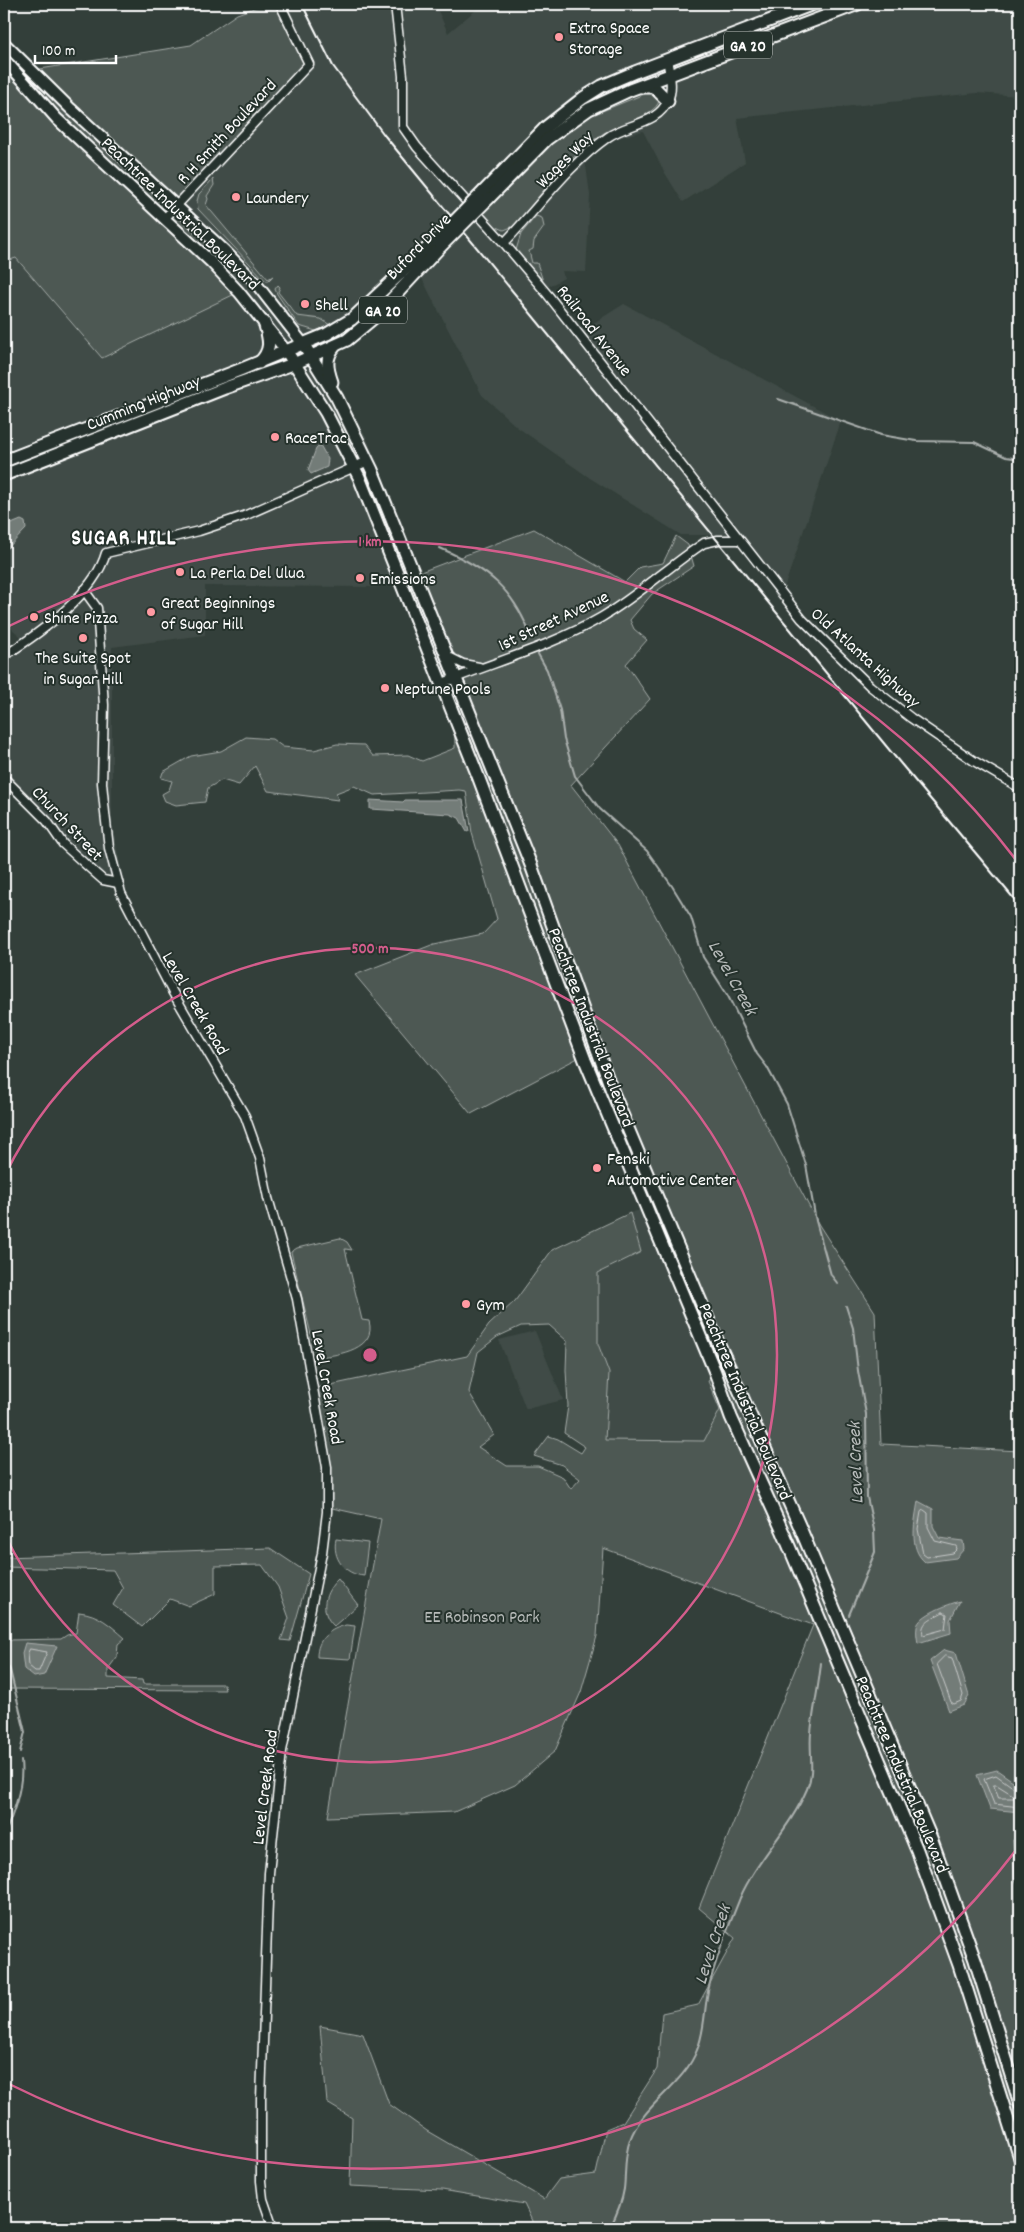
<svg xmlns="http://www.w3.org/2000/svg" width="1024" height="2232" font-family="Dekko,sans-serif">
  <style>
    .built { fill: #404c47 }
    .green { fill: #4d5853; stroke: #a6aca9; fill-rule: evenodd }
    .water { fill: #737b78; stroke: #abb0ae }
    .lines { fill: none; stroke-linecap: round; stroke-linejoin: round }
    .shore { stroke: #c7cac9; stroke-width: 1 }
    .stream { stroke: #abb0ae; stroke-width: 2 }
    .tertiary-casing { stroke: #fff; stroke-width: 11 }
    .primary-casing { stroke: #fff; stroke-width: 14 }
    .trunk-casing { stroke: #fff; stroke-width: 15 }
    .tertiary { stroke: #26332d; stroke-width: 8 }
    .primary { stroke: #26332d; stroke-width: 10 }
    .trunk { stroke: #26332d; stroke-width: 11 }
    .rail { stroke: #fff; stroke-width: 2 }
    .trunk-bridge-casing { stroke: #fff; stroke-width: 15; stroke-linecap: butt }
    .trunk-bridge { stroke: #26332d; stroke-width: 11 }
    .ring { fill: none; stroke: #d45d8c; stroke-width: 2.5 }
    .poi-dot { fill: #ff9aa2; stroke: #26332d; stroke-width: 2 }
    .labels { text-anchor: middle; stroke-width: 4; stroke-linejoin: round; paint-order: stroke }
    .shield { fill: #26332d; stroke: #bec2c0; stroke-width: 1 }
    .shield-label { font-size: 16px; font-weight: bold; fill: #fff }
    .poi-label { font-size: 18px; fill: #fff; stroke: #26332d; text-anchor: start }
    .street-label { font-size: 18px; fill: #fff; stroke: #26332d }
    .park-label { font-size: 18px; fill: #b8bcba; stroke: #26332d }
    .water-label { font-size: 19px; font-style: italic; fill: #b9bdbc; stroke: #26332d }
    .district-label { font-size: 22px; font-weight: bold; letter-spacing: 1px; fill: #fff; stroke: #26332d }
    .centre { fill: #d45d8c; stroke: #26332d; stroke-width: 2.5 }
    .ring-label { font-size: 15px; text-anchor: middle; font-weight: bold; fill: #d45d8c; stroke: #26332d; stroke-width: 4; stroke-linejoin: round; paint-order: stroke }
  </style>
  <rect width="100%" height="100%" fill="#333f3a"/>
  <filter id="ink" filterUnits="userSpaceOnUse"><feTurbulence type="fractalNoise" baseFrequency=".02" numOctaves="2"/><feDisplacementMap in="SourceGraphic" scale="10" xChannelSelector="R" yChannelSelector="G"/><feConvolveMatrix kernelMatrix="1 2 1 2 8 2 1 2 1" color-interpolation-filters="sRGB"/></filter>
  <g filter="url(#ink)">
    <g class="built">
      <path d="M286 4H435L448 33 483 4H1020V96L977 93 737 118 745 162 683 202 665 173 643 131 607 141 591 156 585 159 590 195 586 272 562 271 564 278 538 292 573 336 624 304 841 421 782 594 738 535H681L590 478 517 427 482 395 416 267 301 349 366 436 418 573 377 587 205 586V635L112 647V824L128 903 14 790 4 804V657L26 641 4 622V262L16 258 102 358 169 205 248 131 293 31Z"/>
      <path d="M661 1204 737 1366 720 1410 704 1442 605 1440 609 1373 598 1344V1273L641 1252 630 1213Z"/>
      <path d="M535 1331 563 1400 526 1409 499 1340Z"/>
    </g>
    <g class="green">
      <path d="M265 4H286L293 31 308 63 248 131 169 205 203 237 239 292 102 358 16 258 4 262V71L21 72 191 45 237 14Z"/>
      <path d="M823 4H846L681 66 675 65 680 60Z"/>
      <path d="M660 68 662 71 658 75 559 125C588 93 621 83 660 68Z"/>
      <path d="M649 92 654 93 659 101C655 116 618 125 604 133 568 156 541 195 514 226L504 230 497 227 495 228 481 213 558 137 585 118Z"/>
      <path d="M213 179 214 185 207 196 208 199 206 205 268 279 273 276 268 281H266L198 209 197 201 199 194Z"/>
      <path d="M536 216 542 218 544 227 534 241 533 249 529 251 532 263H537L543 281 516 250 521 234Z"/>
      <path d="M278 285 280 287 278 292 297 316 321 319 330 325 316 331 299 326 277 294 275 289Z"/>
      <path d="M534 529 625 582 640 567 663 563 676 536 688 545 694 566 652 594 630 620 634 629 647 640 626 664 650 699 571 785 618 845 819 1225 875 1312 881 1444 1020 1451V2228H532V2221L524 2204 442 2190 350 2186 352 2118 327 2103 320 2026 363 2034 389 2104 427 2131 544 2199 559 2179 596 2174 606 2129 623 2122 657 2069 662 2013 698 2005 735 1938 699 1908 813 1625 603 1548 597 1636 581 1692 555 1751 515 1785 454 1812 328 1817 381 1519 323 1506 327 1455 312 1389 467 1356 489 1325 515 1301 552 1250 630 1213 641 1252 598 1273V1344L609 1373 605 1440 704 1441 720 1410 708 1381 737 1366 695 1281 597 1048 471 1114 355 975 434 944 483 934 497 919 472 833 466 791 459 790 374 795 354 786 336 793 338 800 268 791 255 766 239 785 222 780 208 788 205 802 176 805 165 801 162 794 169 790 172 781 161 778 163 772 191 756 221 751 246 737 272 739 283 747 314 750 337 744 364 745 373 756 408 755 422 761 455 748 454 697 418 573ZM549 1325 567 1341 566 1370 568 1406 564 1433 585 1447 581 1453 558 1439 549 1436 534 1456 562 1465 580 1479 571 1489 563 1477 538 1466H507L478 1447 494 1435 469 1392 478 1352 497 1337 521 1326Z"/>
      <path d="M340 1238 347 1242 352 1250 345 1249 362 1320 369 1321C377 1349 339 1355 319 1357L316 1355 291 1252 297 1248Z"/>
      <path d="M336 1539 368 1543 364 1576C344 1574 332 1558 336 1539Z"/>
      <path d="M270 1548 309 1574 290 1641 281 1640 289 1618 278 1587 262 1565 215 1566V1594L189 1606 170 1599 142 1627 113 1605 123 1588 113 1570 4 1567V1557Z"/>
      <path d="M338 1579 358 1605 334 1626C318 1611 325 1591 338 1579Z"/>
      <path d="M79 1612C99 1614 110 1625 125 1638L118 1644 117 1657 108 1669V1678L142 1680 143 1684H224L225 1690 4 1689V1614H8L9 1640 61 1639 67 1635 76 1633Z"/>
      <path d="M346 1625 355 1626 350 1659 317 1657C317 1638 330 1629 346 1625Z"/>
    </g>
    <g class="water">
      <path d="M320 445 328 459 327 467 311 474 308 470 316 449Z"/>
      <path d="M21 520 25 522 26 529 4 552V527Z"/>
      <path d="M370 800 403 802 405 800H463L469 831 467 832 459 818 450 814 370 809Z"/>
      <path d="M918 1501 933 1509V1526L939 1538 963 1541 964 1549 956 1558 925 1562C908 1548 915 1521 918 1501Z"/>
      <path d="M960 1601 950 1620 951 1633 918 1643C917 1638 916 1632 917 1627 918 1615 949 1604 960 1601Z"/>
      <path d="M25 1643 57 1646 44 1675 34 1677 24 1669 22 1653Z"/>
      <path d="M944 1650 956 1653 969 1696 964 1705 949 1711 930 1661Z"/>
      <path d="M997 1770 1020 1786V1812L990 1809 977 1775Z"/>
      <path d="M1020 1835V1890L1015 1879 1013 1840Z"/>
    </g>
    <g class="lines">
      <g class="shore">
        <path d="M924 1510 928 1513V1527L935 1541 956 1546 957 1549 953 1553 927 1557 923 1554 918 1529 921 1512Z"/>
        <path d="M943 1612 947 1614 945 1629 923 1635C920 1621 933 1618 943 1612Z"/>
        <path d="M30 1649 47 1652 39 1671H35L29 1666 28 1653Z"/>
        <path d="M945 1656 952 1658 963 1695 961 1701 954 1704 951 1702 937 1664Z"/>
        <path d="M994 1785H997L1013 1795 1014 1798H999Z"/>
        <path d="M1020 1790 1014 1788 996 1775 984 1779 994 1804 1020 1807"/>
      </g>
      <g class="stream">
        <path d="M16 4V5"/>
        <path d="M778 399 881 435 916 441 974 442 1006 457 1020 459"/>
        <path d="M440 548C488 569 514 589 532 639"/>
        <path d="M538 654 547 670 560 710 564 739 575 776 600 809 647 851 672 886 691 917 703 957 728 996 757 1054 767 1067 787 1104 806 1165 816 1221 831 1275 838 1284"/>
        <path d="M846 1306 853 1328 858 1371 866 1414 867 1497 874 1530 875 1552 849 1615"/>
        <path d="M4 1658 10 1670 25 1732 20 1752"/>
        <path d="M4 1835C14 1813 24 1786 21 1761"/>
        <path d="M610 2228C616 2216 622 2202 624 2189 626 2173 624 2156 630 2140 642 2105 684 2085 697 2050 705 2031 704 2011 708 1991 715 1960 728 1928 740 1898 757 1859 790 1829 807 1789 815 1771 809 1753 811 1733 813 1710 819 1686 821 1663"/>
      </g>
      <g class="tertiary-casing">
        <g id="tertiary">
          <path d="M395 4 403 76V127L417 147 504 243 548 295 802 619 870 686 911 718 974 761 1020 788"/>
          <path d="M165 218 309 64 280 4"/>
          <path d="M504 243C539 207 567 166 608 137 627 123 658 125 668 100 674 87 669 72 667 59"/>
          <path d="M84 590 97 608 104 705 102 783 105 813 109 848 121 893 172 991 245 1116 260 1158 268 1198 297 1299 327 1467V1512L322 1553 282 1751 269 1873 261 2099V2181L263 2199 273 2228"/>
          <path d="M4 656C40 633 94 595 106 553L199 531 244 516 368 461"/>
          <path d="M449 657 463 664 479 667"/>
          <path d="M440 684C494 662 552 646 602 617 639 595 669 566 704 543L718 540H739"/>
          <path d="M4 778 47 821 63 844 94 872 103 880 118 883"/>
        </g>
      </g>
      <g class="primary-casing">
        <g id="primary">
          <path d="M4 43 71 109 225 251 254 281 304 345"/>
          <path d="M4 59 57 119 211 262 239 292 287 352"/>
        </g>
      </g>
      <g class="trunk-casing">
        <g id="trunk">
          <path d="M642 87H654L668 101"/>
          <path d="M484 191 546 127 583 98 602 86 635 72 813 4"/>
          <path d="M489 198 547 139 589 109 630 90 858 4"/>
          <path d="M304 345 337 398 372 470 531 865 611 1088 717 1340 799 1525 933 1843 975 1960 1020 2104"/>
          <path d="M287 352 326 413 359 477 478 776 585 1060 715 1372 731 1417 783 1532 917 1850 959 1965 1020 2158"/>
          <path d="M259 363C273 349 269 339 264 322"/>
          <path d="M332 382C327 368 325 358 335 346"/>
          <path d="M4 461 242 369 327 334 352 319 435 241"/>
          <path d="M4 475 225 388 296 363 347 340 377 315 441 246"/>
        </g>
      </g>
      <use href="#tertiary" class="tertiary"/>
      <use href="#primary" class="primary"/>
      <use href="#trunk" class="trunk"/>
      <path class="rail" d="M302 4 333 66 385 136 896 758 1020 906"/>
      <g class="trunk-bridge-casing">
        <g id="trunk-bridge">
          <path d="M435 241 484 191"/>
          <path d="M441 246 489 198"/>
        </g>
      </g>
      <use href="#trunk-bridge" class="trunk-bridge"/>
    </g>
  </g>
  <g class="ring">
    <path d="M4 1177A407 407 0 1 1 4 1533"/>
    <path d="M1020 1845A814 814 0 0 1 7 2083M7 627A814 814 0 0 1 1020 865"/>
  </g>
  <g class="poi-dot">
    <circle cx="559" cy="37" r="5"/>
    <circle cx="236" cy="197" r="5"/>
    <circle cx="305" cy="304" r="5"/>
    <circle cx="275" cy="437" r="5"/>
    <circle cx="180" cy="572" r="5"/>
    <circle cx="360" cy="578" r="5"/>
    <circle cx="151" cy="612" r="5"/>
    <circle cx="34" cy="617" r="5"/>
    <circle cx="83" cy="638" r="5"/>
    <circle cx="385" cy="688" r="5"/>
    <circle cx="597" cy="1168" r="5"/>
    <circle cx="466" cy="1304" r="5"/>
  </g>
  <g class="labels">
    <g class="shield">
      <rect x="724" y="31.5" width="48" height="27" rx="4"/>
      <rect x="359" y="296.5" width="48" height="27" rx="4"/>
    </g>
    <g class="shield-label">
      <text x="748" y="51">GA 20</text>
      <text x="383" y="316">GA 20</text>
    </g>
    <g class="poi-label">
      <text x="569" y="33">Extra Space<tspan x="569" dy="21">Storage</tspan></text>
      <text x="246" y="203">Laundery</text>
      <text x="315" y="310">Shell</text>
      <text x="285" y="443">RaceTrac</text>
      <text x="190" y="578">La Perla Del Ulua</text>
      <text x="370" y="584">Emissions</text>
      <text x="161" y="608">Great Beginnings<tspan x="161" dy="21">of Sugar Hill</tspan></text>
      <text x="44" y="623">Shine Pizza</text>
      <text x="83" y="663" text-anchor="middle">The Suite Spot<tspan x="83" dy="21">in Sugar Hill</tspan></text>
      <text x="395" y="694">Neptune Pools</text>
      <text x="607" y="1164">Fenski<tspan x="607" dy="21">Automotive Center</tspan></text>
      <text x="476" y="1310">Gym</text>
    </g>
    <g class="street-label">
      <text transform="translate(226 131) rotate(-47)" y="6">R H Smith Boulevard</text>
      <text transform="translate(564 159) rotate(-45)" y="6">Wages Way</text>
      <text transform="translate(181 213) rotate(44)" y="6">Peachtree Industrial Boulevard</text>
      <text transform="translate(418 246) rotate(-46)" y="6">Buford Drive</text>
      <text transform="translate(595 330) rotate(52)" y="6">Railroad Avenue</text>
      <text transform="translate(143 402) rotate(-22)" y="6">Cumming Highway</text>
      <text transform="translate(553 620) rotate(-25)" y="6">1st Street Avenue</text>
      <text transform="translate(866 657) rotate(42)" y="6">Old Atlanta Highway</text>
      <text transform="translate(68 823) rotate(47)" y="6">Church Street</text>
      <text transform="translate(196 1003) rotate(60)" y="6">Level Creek Road</text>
      <text transform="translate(592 1027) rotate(69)" y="6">Peachtree Industrial Boulevard</text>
      <text transform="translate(328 1387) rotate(80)" y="6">Level Creek Road</text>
      <text transform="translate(746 1401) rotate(67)" y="6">Peachtree Industrial Boulevard</text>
      <text transform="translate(903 1774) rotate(67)" y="6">Peachtree Industrial Boulevard</text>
      <text transform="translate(264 1787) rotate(-83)" y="6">Level Creek Road</text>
    </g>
    <g class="park-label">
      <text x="482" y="1622">EE Robinson Park</text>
    </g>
    <g class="water-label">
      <text transform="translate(734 977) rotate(61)" y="7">Level Creek</text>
      <text transform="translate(854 1463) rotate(-92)" y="7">Level Creek</text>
      <text transform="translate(711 1944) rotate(-72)" y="7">Level Creek</text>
    </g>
    <g class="district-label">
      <text x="124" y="544">SUGAR HILL</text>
    </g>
  </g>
  <circle cx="370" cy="1355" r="8" class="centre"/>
  <g class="ring-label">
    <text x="370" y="546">1 km</text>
    <text x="370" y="953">500 m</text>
  </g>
  <rect width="1024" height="2232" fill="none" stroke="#26332d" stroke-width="20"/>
  <rect x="10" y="10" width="1004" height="2212" fill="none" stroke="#fff" stroke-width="2" filter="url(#ink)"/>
  <path d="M35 55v8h81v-8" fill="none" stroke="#ffffff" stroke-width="2.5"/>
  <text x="42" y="55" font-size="15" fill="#ffffff" stroke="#26332d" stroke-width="4" paint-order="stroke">100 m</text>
</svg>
